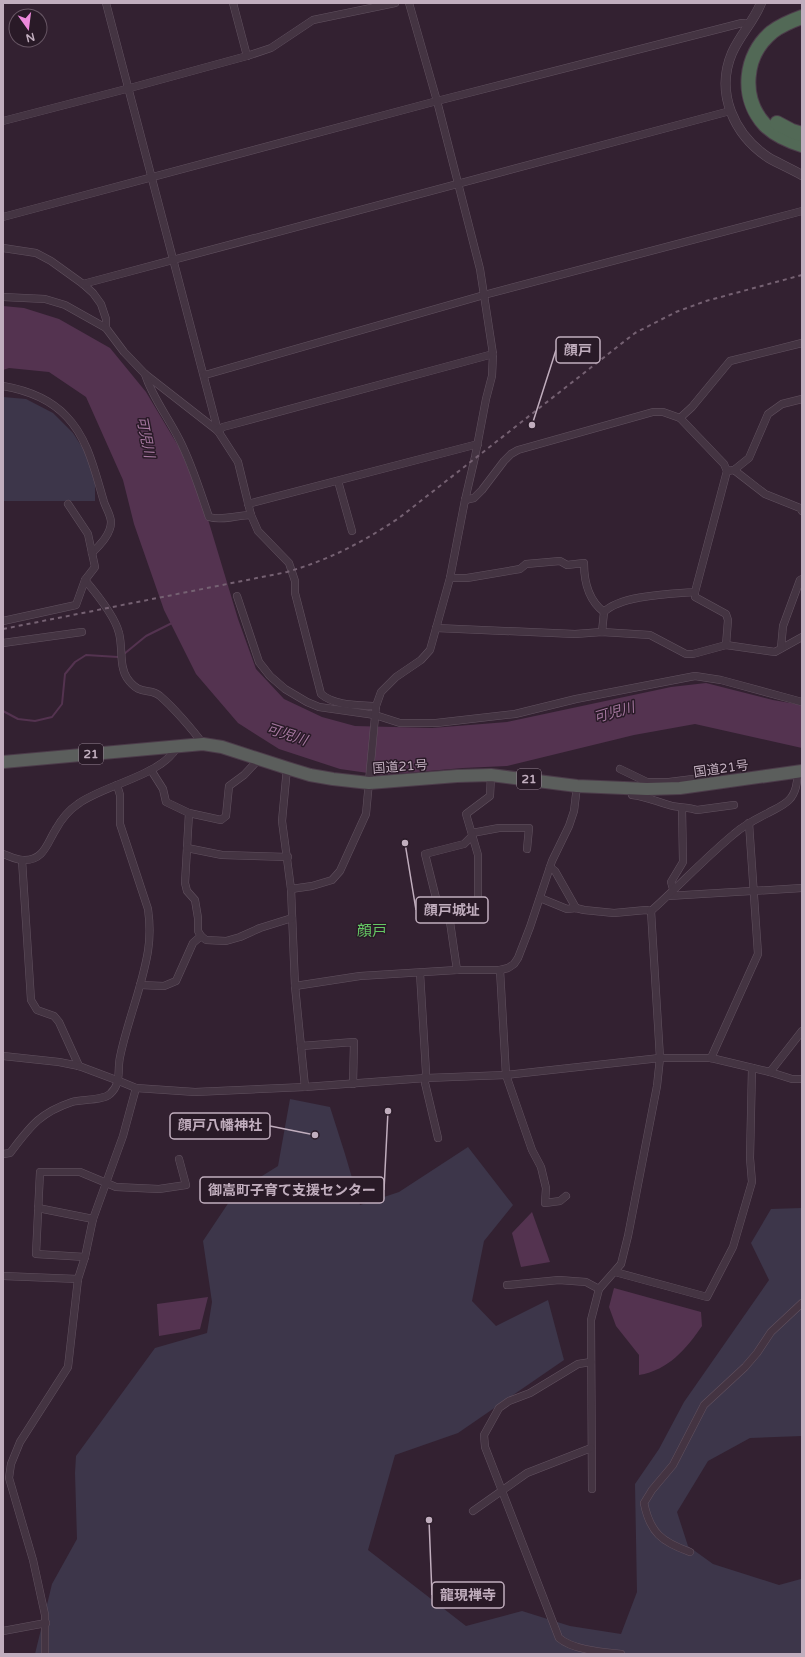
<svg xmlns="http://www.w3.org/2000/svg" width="805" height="1657" font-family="'Varela Round','Noto Sans JP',sans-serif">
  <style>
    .green { fill: #3d364a }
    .water { fill: #543350 }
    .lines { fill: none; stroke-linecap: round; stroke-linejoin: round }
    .stream { stroke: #543350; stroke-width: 2 }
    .minor-casing { stroke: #625260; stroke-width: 8 }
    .tertiary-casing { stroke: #625260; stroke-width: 10 }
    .trunk-casing { stroke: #4c3c4a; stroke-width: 14 }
    .motorway-casing { stroke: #4c3c4a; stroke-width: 16 }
    .minor { stroke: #443442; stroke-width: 7 }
    .tertiary { stroke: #443442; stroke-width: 9 }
    .trunk { stroke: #5b5e5c; stroke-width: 12 }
    .motorway { stroke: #526956; stroke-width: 14 }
    .rail { stroke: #756172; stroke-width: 2; stroke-dasharray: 4 4; stroke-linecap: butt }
    .labels { text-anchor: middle; stroke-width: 3; stroke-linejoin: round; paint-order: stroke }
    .shield { fill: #291a27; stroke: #938291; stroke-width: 1 }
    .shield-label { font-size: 12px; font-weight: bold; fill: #c1aebe }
    .street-label { font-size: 13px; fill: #c1aebe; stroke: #291a27 }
    .water-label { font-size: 14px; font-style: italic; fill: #a779a1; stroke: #291a27 }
    .quarter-label { font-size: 15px; fill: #65c764; stroke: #291a27 }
    .leader { fill: none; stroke: #c1aebe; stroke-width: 1.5 }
    .callout-dot { fill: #c1aebe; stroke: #291a27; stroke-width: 1.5 }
    .callout { fill: #291a27; stroke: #c1aebe; stroke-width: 1.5 }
    .callout-label { font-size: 14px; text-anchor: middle; font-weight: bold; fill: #c1aebe }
  </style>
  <rect width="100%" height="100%" fill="#332131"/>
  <g class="green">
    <path d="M3 397 26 399 53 413 73 433 84 450 95 479V501H3Z"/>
    <path d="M290 1099 330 1107 345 1154 360 1205 399 1192 468 1147 513 1205 484 1241 472 1301 496 1326 548 1300 564 1360 458 1433 395 1455 368 1550 466 1626 522 1611 570 1626 621 1634 637 1592 635 1484 659 1449 684 1402 769 1280 751 1243 771 1209 801 1208 802 1436 750 1438 708 1461 677 1512 688 1546 713 1564 779 1585 801 1579 802 1507V1654H35L52 1584 77 1539 75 1473 76 1456 155 1348 207 1333 212 1302 203 1241 235 1193 278 1166Z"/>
  </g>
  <g class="water">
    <path d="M3 306 24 308 59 319 110 348 146 392 180 449 207 516 238 619 256 669 284 699 322 717 355 726 432 728 507 722 671 687 706 683 773 700 802 705V748L695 724 634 735 507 766 463 768 382 775 340 769 279 749 238 723 196 674 164 610 134 524 123 480 86 397 49 372 9 368 3 370Z"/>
    <path d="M532 1212 550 1262 521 1267 512 1233Z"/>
    <path d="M614 1288 701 1312 702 1326C686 1349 669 1370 639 1375V1355L616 1326 609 1307Z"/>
    <path d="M208 1297 200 1329 159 1336 157 1304Z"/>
  </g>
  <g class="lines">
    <g class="stream">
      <path d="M124 654 146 636 172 623"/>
      <path d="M3 711 18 719 35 721 52 717 62 704 65 674 75 662 86 655 118 657 120 656"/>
    </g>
    <g class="minor-casing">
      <g id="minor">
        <path d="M106 3 218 431 238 462 251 515 258 531 289 563 295 581V593L321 694C335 706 358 705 376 706"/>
        <path d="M233 3 247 56"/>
        <path d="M3 121 130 88 247 56 271 48 313 20 395 3"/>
        <path d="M3 217 437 101 742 23 749 24"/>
        <path d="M3 248 36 253 51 261 83 284 93 293 101 304 106 319V328L124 352 145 374 218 431"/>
        <path d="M83 284 730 111"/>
        <path d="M3 297 45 299 65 305 106 328"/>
        <path d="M145 374C152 397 168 417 179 439 192 464 200 491 209 517 222 521 237 515 251 515"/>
        <path d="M205 375 484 295 802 211"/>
        <path d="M3 386C26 390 49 398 66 416 88 438 95 472 104 502 106 508 111 516 111 522 111 534 100 545 92 553"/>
        <path d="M680 418 692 407 730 361 802 343"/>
        <path d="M218 431 223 427 493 354"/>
        <path d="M734 470 765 494 800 508 802 511"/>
        <path d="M727 471 734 470 749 458 768 414 782 404 802 399"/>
        <path d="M338 481 352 531"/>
        <path d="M465 500 474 498 482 490 504 461 511 454 518 450 653 412H663L680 418 724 464 727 471 695 592C671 594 621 595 604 612L602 632"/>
        <path d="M68 504 88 534 95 567 85 580C96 593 115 616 119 633 123 648 119 666 127 678 140 697 150 687 160 696 173 707 193 730 203 744"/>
        <path d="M248 504 478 444"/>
        <path d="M450 578H467L520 569 526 564 560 561 567 565 584 563C584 582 588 600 604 612"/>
        <path d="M695 592V597L726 614 728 620 726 645"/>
        <path d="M237 596 259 662 270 676 285 689 307 702 319 707 375 715 400 723H436L515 714 576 699 695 676 721 680 802 702"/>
        <path d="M3 621 76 605 85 580"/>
        <path d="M436 628 575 634 602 632 650 635 686 654H693L726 645 775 652 802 637"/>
        <path d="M3 643 82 632"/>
        <path d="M781 648 783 626 800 580 802 579"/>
        <path d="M287 768 282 821 291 889 295 986 305 1087"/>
        <path d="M620 769 647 782H669L701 778"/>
        <path d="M151 770 163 789 166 802 189 813 185 883 187 891 195 900 198 918V931L201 936 206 940 226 941 240 937 260 928 292 918"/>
        <path d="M631 789 632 795C648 797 655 801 669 805 678 808 689 807 697 810L734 805"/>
        <path d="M189 813 221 820 226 816 229 786 244 775 259 759"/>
        <path d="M472 833 499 828H529L527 849"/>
        <path d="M472 836 464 844 425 854 441 918 471 908 478 902V855L466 814 490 796 491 775"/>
        <path d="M187 848 222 855 288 857"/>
        <path d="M3 854C9 856 17 860 23 860 44 861 47 843 56 829 61 820 69 810 78 804 103 785 165 775 178 745"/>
        <path d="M22 860 31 1000 37 1010 54 1016 59 1022 79 1066"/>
        <path d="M550 867 555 871 576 908"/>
        <path d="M291 889 312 886 332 880 340 871 366 814 376 706 381 692 396 677 421 660 430 650 450 578 465 500 475 457 486 399 492 376 493 354 480 269 437 101 409 3"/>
        <path d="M673 889 671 882 683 862 682 808"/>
        <path d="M668 896 802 888"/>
        <path d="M540 898 567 909 576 908 584 910 614 913 646 910 651 911"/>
        <path d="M651 911C679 886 705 858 734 834 744 825 756 819 768 813 775 809 783 806 789 800 796 793 798 781 797 772"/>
        <path d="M449 915 457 970"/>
        <path d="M500 970 506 1075 532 1150 541 1167 546 1188 545 1203 560 1201 566 1196"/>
        <path d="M420 973 426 1072 425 1083 438 1138"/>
        <path d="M140 985 164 986 176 981 193 943 201 936"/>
        <path d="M295 986 360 976 457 970H500L508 968 514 964 518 958 530 927 552 861 569 826 574 811 577 786"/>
        <path d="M301 1046 354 1042 353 1084"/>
        <path d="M3 1056 59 1062 79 1066 119 1081 136 1088 195 1092 305 1087 426 1078 506 1075 660 1058H711L770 1072 792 1079H802"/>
        <path d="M711 1058 758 954 749 823"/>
        <path d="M770 1072 802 1031"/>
        <path d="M3 1154 10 1153C30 1127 39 1113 72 1102 82 1099 102 1101 110 1094 122 1083 117 1071 120 1057 127 1022 142 988 148 951 150 938 150 923 148 909L120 824V795L117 785"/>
        <path d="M38 1208 93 1219"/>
        <path d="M85 1257 36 1254 40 1172H80L116 1187 159 1189 186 1185 179 1159"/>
        <path d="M615 1272 707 1297 733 1247 752 1182 750 1158 752 1068"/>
        <path d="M3 1276 78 1279"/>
        <path d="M507 1285 559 1280 586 1282 599 1289"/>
        <path d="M591 1362 578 1364 530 1393 509 1401 499 1408 484 1435 485 1447 559 1638C573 1650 602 1652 621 1654"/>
        <path d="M592 1489 591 1320 599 1289 621 1264 628 1236 657 1086 660 1058 651 911"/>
        <path d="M473 1511 527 1473 591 1448"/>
        <path d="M690 1552C662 1542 650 1533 644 1503L652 1490 673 1465 704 1405 745 1367 757 1353 771 1332 802 1303"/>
        <path d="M3 1631 46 1623"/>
        <path d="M45 1654V1615L33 1560 9 1478 11 1464 20 1442 68 1367 78 1279 85 1257 93 1219 123 1136 136 1088"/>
      </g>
    </g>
    <g class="tertiary-casing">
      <path id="tertiary" d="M761 3C754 21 740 35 732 53 715 93 734 135 769 158 780 164 791 169 802 175"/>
    </g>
    <g class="trunk-casing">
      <path id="trunk" d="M3 762 203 744 222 747 287 768 310 775 333 779 369 783 457 776 491 775 577 786 647 789 680 788 802 771"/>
    </g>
    <g class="motorway-casing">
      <g id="motorway">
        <path d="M802 17C791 21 781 25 772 32 744 55 740 98 765 125 775 135 789 141 802 145"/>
        <path d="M777 123 792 131 802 134"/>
      </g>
    </g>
    <use href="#minor" class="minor"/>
    <use href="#tertiary" class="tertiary"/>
    <use href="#trunk" class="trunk"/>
    <use href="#motorway" class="motorway"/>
    <path class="rail" d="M3 629 287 572C331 559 361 543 399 518L635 333 676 312 706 301 802 275"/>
  </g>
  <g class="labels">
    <g class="shield">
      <rect x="79" y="744" width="24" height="20" rx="3"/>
      <rect x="517" y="769" width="24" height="20" rx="3"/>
    </g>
    <g class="shield-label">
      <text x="91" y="758">21</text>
      <text x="529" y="783">21</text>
    </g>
    <g class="street-label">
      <text transform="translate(400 766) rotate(-4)" y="5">国道21号</text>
      <text transform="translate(721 768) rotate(-8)" y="5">国道21号</text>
    </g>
    <g class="water-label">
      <text transform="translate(146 437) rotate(79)" y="5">可児川</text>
      <text transform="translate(614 712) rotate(-16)" y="5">可児川</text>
      <text transform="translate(287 734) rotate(18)" y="5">可児川</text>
    </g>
    <g class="quarter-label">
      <text x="372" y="936">顔戸</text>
    </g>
  </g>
  <path class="leader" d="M532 425L556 350M405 843L416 910M315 1135L270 1126M388 1111L384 1190M429 1520L432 1595"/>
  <g class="callout-dot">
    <circle cx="532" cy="425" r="4"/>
    <circle cx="405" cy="843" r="4"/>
    <circle cx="315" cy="1135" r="4"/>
    <circle cx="388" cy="1111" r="4"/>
    <circle cx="429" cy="1520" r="4"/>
  </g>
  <g class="callout">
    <rect x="556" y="337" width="44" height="26" rx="4"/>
    <rect x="416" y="897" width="72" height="26" rx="4"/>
    <rect x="170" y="1113" width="100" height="26" rx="4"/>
    <rect x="200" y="1177" width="184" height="26" rx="4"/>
    <rect x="432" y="1582" width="72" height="26" rx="4"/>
  </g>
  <g class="callout-label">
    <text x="578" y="355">顔戸</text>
    <text x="452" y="915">顔戸城址</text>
    <text x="220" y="1130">顔戸八幡神社</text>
    <text x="292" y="1195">御嵩町子育て支援センター</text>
    <text x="468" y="1600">龍現禅寺</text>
  </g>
  <rect width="805" height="1657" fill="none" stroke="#c1aebe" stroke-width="8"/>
  <g transform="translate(28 28) rotate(166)"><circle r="19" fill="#291a27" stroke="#665563"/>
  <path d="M0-3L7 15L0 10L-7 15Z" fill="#ec89db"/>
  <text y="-6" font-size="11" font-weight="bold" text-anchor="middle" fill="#c1aebe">N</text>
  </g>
</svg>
